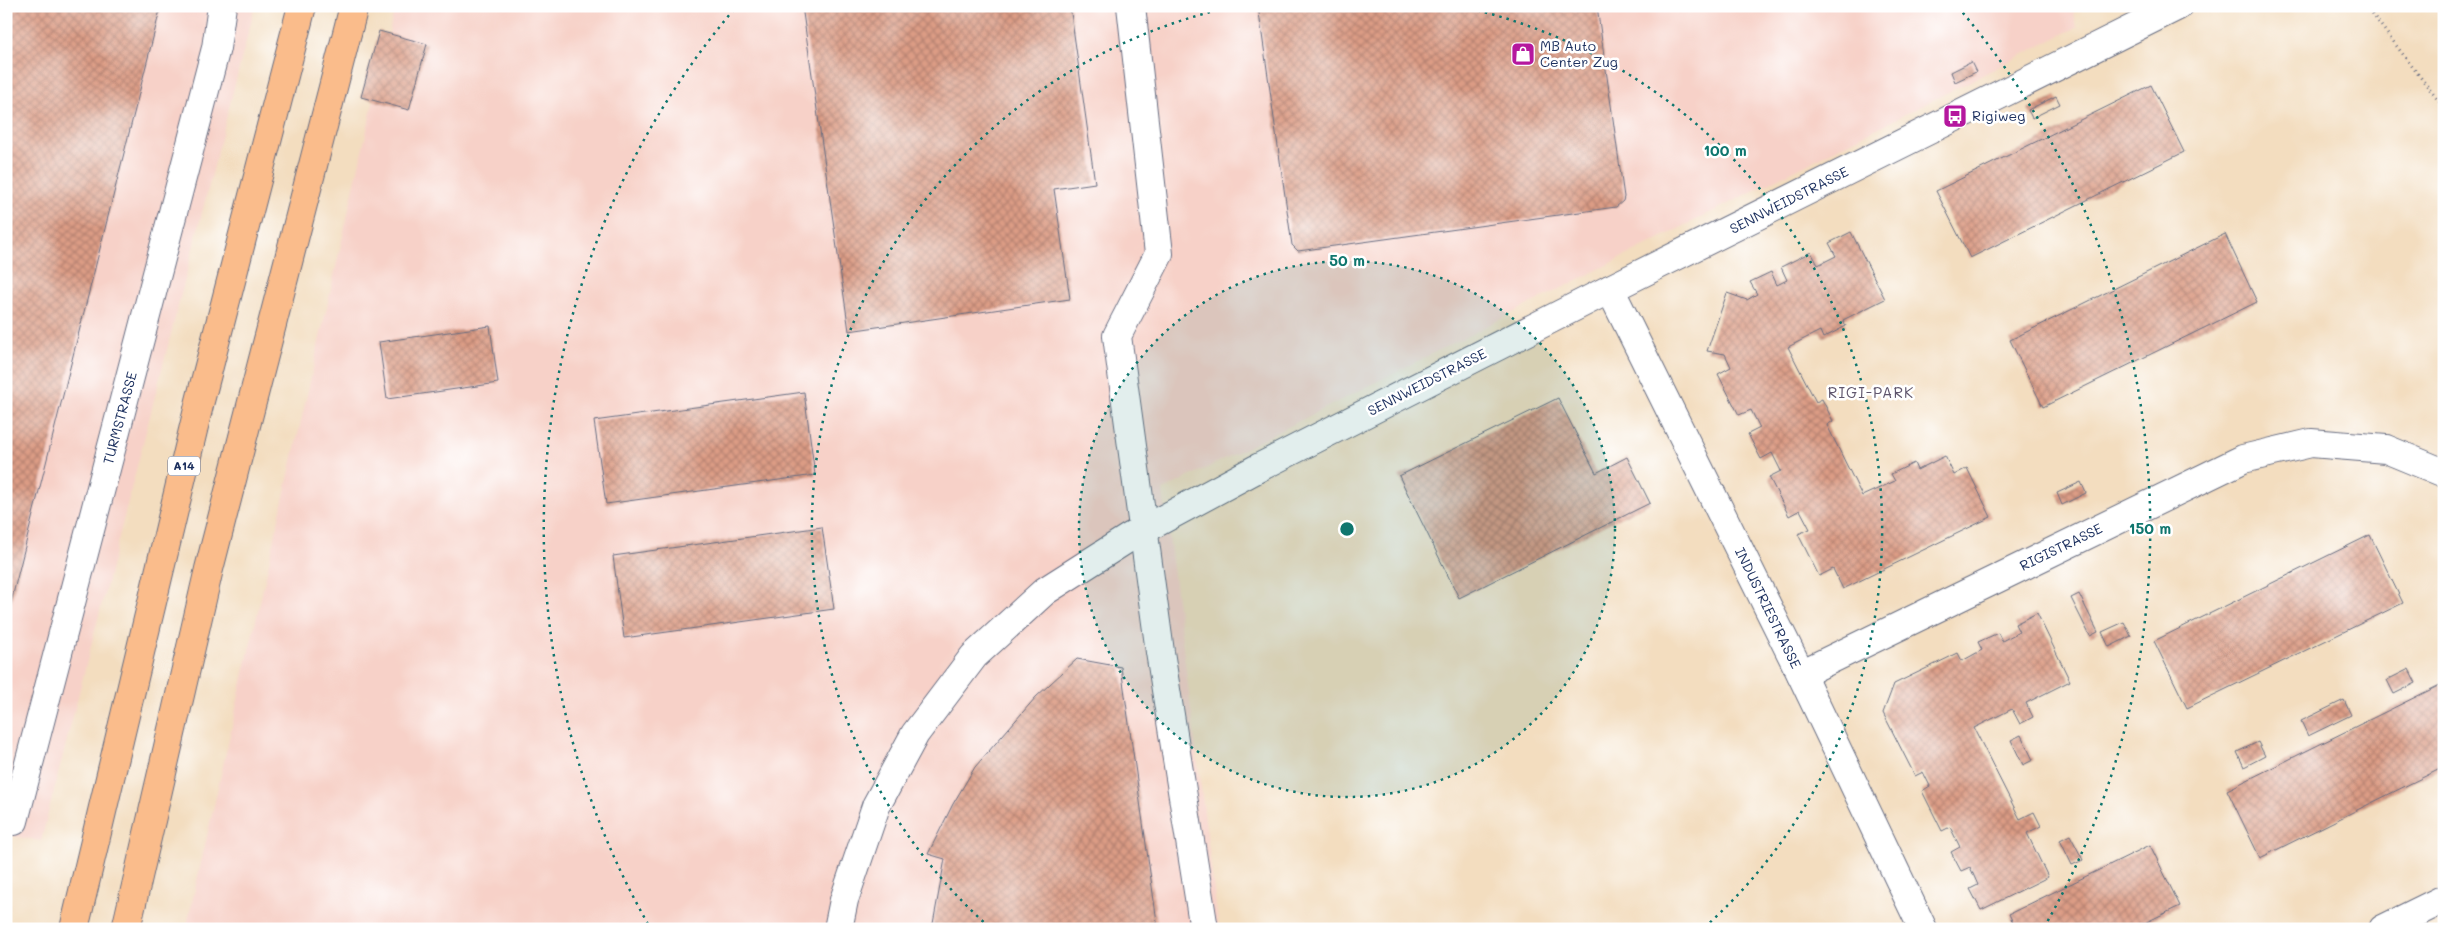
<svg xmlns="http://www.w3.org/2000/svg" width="2450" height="935" font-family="Mali,sans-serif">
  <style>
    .built { fill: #f7d1c8 }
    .building { fill: url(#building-cross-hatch) }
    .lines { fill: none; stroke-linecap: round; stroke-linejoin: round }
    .minor-casing { stroke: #676c80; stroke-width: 30 }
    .highway-casing { stroke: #676c80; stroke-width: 30 }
    .path { stroke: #676c80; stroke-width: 3; stroke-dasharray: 1 4; stroke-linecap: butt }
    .minor { stroke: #fff; stroke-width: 28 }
    .highway { stroke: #fabc8b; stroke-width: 28 }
    .ring { fill: none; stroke: #0f766e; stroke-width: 2.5; stroke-dasharray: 2.5 5 }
    .labels { text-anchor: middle; stroke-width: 5; stroke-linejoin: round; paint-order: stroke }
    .shield { fill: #fff; stroke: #5f6d8e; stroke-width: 1 }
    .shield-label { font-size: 12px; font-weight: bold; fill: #1b2f5e }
    .poi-label { font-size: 14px; fill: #1b2f5e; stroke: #fff; text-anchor: start }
    .street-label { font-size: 14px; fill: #1b2f5e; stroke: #fff }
    .neighbourhood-label { font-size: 15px; letter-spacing: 1px; fill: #5f556c; stroke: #fff }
    .centre { fill: #0f766e; stroke: #fff; stroke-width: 2.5 }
    .ring-label { font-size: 15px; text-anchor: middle; font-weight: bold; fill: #0f766e; stroke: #fff; stroke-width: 5; stroke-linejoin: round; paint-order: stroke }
  </style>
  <defs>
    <pattern id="building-cross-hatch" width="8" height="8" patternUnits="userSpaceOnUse" patternTransform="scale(1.25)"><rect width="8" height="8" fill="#dc9c85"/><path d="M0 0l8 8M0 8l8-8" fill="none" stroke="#b28070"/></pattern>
  </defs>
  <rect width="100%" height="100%" fill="#fff"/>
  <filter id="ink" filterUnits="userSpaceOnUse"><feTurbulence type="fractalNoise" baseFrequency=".02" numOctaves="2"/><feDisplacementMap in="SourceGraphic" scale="10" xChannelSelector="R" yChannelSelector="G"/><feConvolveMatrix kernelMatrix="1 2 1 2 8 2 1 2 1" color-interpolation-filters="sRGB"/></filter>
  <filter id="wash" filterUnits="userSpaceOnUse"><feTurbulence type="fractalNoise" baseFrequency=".0096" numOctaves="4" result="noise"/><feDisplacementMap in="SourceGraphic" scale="20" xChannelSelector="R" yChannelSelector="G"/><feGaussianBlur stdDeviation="1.12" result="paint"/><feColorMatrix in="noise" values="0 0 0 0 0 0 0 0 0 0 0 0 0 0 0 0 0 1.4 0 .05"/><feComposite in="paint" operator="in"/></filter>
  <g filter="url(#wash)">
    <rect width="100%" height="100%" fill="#f3ddbf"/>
    <g class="built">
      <path d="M6 6H255L41 841 6 835Z"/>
      <path d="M395 6H2072L2077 27 1163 490 1219 929H186Z"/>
    </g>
    <g id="blocks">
      <g class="building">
        <path d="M6 6H161L7 618H6Z"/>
        <path d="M802 6H1070L1095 183 1054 189 1070 299 849 331Z"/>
        <path d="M1258 6H1597L1624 197 1623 201 1616 207 1298 251 1292 245Z"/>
        <path d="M379 31 427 44 409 110 361 97Z"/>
        <path d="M1971 62 1976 72 1955 82 1951 72Z"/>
        <path d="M2151 85 2184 152 1970 258 1936 191Z"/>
        <path d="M2056 96 2060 104 2032 118 2028 110Z"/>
        <path d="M1851 232 1885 299 1843 320 1846 326 1823 338 1820 331 1788 347 1816 402 1822 399 1833 421 1827 425 1862 496 1895 481 1891 474 1914 463 1917 470 1945 456 1954 475 1967 468 1991 517 1843 589 1833 569 1819 576 1798 534 1810 529 1800 510 1789 516 1769 477 1781 471 1772 453 1761 459 1748 434 1760 428 1751 410 1739 415 1718 374 1731 367 1725 354 1707 351 1727 293 1747 300 1757 294 1750 282 1771 272 1777 285 1787 280 1781 267 1811 252 1818 265 1836 256 1829 243Z"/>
        <path d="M2225 234 2257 302 2043 407 2010 340Z"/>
        <path d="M490 326 498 383 387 399 379 342Z"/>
        <path d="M804 392 815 475 606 504 594 421Z"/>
        <path d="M1558 398 1596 473 1627 457 1650 503 1459 598 1399 476Z"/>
        <path d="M2081 482 2086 493 2062 505 2057 493Z"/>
        <path d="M822 527 834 609 624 638 613 556Z"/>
        <path d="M2370 535 2403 603 2187 708 2154 641Z"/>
        <path d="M2079 594 2098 632 2090 636 2071 598Z"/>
        <path d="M2037 613 2070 681 2026 703 2033 717 2020 724 2012 709 1974 728 2020 819 2034 812 2041 826 2027 833 2048 877 1981 910 1970 889 1978 885 1970 867 1961 871 1951 852 1960 847 1950 827 1942 831 1922 791 1930 786 1923 772 1915 776 1883 713 1894 684 1958 653 1962 661 1982 650 1978 642 1998 633 2002 641 2019 632 2015 624Z"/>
        <path d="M2124 622 2131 636 2109 647 2102 632Z"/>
        <path d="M1077 659 1121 667 1158 929H932L945 859 928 854 953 804 975 767 1036 697Z"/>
        <path d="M2409 669 2416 683 2394 694 2387 680Z"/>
        <path d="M2444 683V767L2260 858 2227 790Z"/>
        <path d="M2344 700 2351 715 2308 736 2301 721Z"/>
        <path d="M2021 735 2033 760 2023 765 2011 740Z"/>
        <path d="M2258 742 2265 756 2244 767 2237 752Z"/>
        <path d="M2070 835 2083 860 2072 865 2060 840Z"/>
        <path d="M2150 845 2180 906 2132 929H2016L2009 914Z"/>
      </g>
    </g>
  </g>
  <g filter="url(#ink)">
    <use href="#blocks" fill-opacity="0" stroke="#676c80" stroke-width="1"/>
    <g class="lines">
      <g class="minor-casing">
        <g id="minor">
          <path d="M1131 6 1159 254 1117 336 1160 652 1204 929"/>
          <path d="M1610 289 1801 674 1923 929"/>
          <path d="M1801 674 2243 459 2311 443 2386 449 2444 473"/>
          <path d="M6 819 14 821 216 48 222 6"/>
          <path d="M838 929 844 900 876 806 915 734 974 656 1045 591 1130 537 1260 467 1610 289 2178 6"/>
          <path d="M2383 929 2444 899"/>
        </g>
      </g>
      <g class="highway-casing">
        <g id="highway">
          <path d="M74 929 200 401 302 6"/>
          <path d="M126 929 209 569 354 6"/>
        </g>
      </g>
      <path class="path" d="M2366 6 2444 108"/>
      <use href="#minor" class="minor"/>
      <use href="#highway" class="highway"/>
    </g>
  </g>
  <circle cx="1347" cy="529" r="268" fill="#0f766e" fill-opacity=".12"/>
  <g class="ring">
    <circle cx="1347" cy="529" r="268"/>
    <path d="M989 927A535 535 0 0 1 1231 7M1463 7A535 535 0 0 1 1705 927"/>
    <path d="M648 924A803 803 0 0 1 736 7M1958 7A803 803 0 0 1 2046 924"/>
  </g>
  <defs>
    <g id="shop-square" transform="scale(1.25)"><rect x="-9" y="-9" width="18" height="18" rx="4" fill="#b5179e" stroke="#fff"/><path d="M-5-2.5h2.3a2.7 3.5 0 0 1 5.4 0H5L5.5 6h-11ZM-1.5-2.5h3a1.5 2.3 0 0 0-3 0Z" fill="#fff"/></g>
    <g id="bus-square" transform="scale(1.25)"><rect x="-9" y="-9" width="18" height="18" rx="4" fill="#b5179e" stroke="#fff"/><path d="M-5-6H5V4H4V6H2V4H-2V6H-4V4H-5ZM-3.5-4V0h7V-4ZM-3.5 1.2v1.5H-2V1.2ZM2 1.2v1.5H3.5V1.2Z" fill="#fff"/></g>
  </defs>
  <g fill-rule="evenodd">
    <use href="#shop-square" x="1523" y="54"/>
    <use href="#bus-square" x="1955" y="116"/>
  </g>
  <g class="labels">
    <rect class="shield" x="168" y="456.5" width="32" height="19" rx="4"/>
    <g class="shield-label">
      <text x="184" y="470">A14</text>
    </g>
    <g class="poi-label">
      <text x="1540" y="51">MB Auto<tspan x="1540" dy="16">Center Zug</tspan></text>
      <text x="1972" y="121">Rigiweg</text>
    </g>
    <g class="street-label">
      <text transform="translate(1789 200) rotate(-27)" y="5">SENNWEIDSTRASSE</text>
      <text transform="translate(1427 382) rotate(-27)" y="5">SENNWEIDSTRASSE</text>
      <text transform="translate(120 418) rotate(-75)" y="5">TURMSTRASSE</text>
      <text transform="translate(2061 547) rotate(-26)" y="5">RIGISTRASSE</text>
      <text transform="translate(1768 608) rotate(64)" y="5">INDUSTRIESTRASSE</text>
    </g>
    <g class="neighbourhood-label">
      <text x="1871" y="398">RIGI-PARK</text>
    </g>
  </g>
  <circle cx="1347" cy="529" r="8" class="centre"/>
  <g class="ring-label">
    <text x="1725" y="156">100 m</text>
    <text x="1347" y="266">50 m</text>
    <text x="2150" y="534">150 m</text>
  </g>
  <rect width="2450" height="935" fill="none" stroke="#fff" stroke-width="25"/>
</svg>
